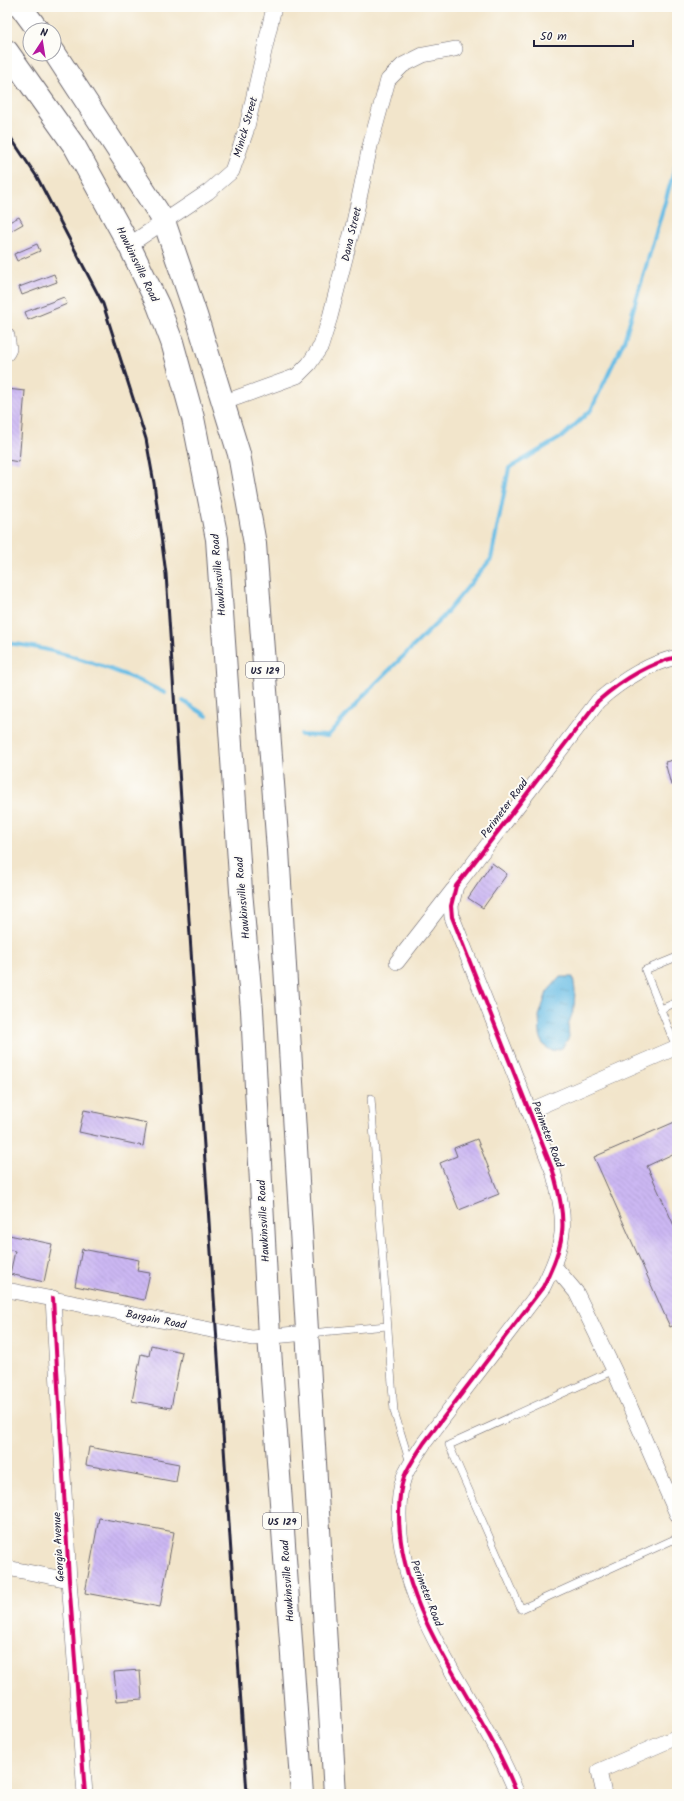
<svg xmlns="http://www.w3.org/2000/svg" width="684" height="1801" font-family="Kalam,sans-serif">
  <style>
    .water { fill: url(#water-ripples); stroke: #467090 }
    .lines { fill: none; stroke-linecap: round; stroke-linejoin: round }
    .stream { stroke: #69bde5; stroke-width: 4 }
    .building { fill: url(#building-back-hatch) }
    .lane-casing { stroke: #6b666d; stroke-width: 8 }
    .street-casing { stroke: #6b666d; stroke-width: 16 }
    .primary-casing { stroke: #6b666d; stroke-width: 24 }
    .lane { stroke: #fff; stroke-width: 7 }
    .street { stroke: #fff; stroke-width: 15 }
    .primary { stroke: #fff; stroke-width: 22 }
    .rail { stroke: #22223b; stroke-width: 3 }
    .cycleway-casing { stroke: #fdfcf7; stroke-width: 6 }
    .cycleway { stroke: #d6006c; stroke-width: 4 }
    .labels { text-anchor: middle; stroke-width: 4; stroke-linejoin: round; paint-order: stroke }
    .shield { fill: #fdfcf7; stroke: #646373; stroke-width: 1 }
    .shield-label { font-size: 10px; font-weight: bold; fill: #22223b }
    .street-label { font-size: 11px; fill: #22223b; stroke: #fdfcf7 }
  </style>
  <defs>
    <pattern id="water-ripples" width="26" height="14" patternUnits="userSpaceOnUse"><rect width="26" height="14" fill="#69bde5"/><path d="M2 4q2-2 4 0t4 0M15 11q2-2 4 0t4 0" fill="none" stroke="#5699bb"/></pattern>
    <pattern id="building-back-hatch" width="6" height="6" patternUnits="userSpaceOnUse"><rect width="6" height="6" fill="#ccb8f3"/><path d="M-1 5l2 2M0 0l6 6M5-1l2 2" fill="none" stroke="#af9ed1"/></pattern>
  </defs>
  <rect width="100%" height="100%" fill="#fdfcf7"/>
  <filter id="ink" filterUnits="userSpaceOnUse"><feTurbulence type="fractalNoise" baseFrequency=".025" numOctaves="2"/><feDisplacementMap in="SourceGraphic" scale="8" xChannelSelector="R" yChannelSelector="G"/><feConvolveMatrix kernelMatrix="1 2 1 2 8 2 1 2 1" color-interpolation-filters="sRGB"/></filter>
  <filter id="wash" filterUnits="userSpaceOnUse"><feTurbulence type="fractalNoise" baseFrequency=".012" numOctaves="4" result="noise"/><feDisplacementMap in="SourceGraphic" scale="16" xChannelSelector="R" yChannelSelector="G"/><feGaussianBlur stdDeviation="0.9" result="paint"/><feColorMatrix in="noise" values="0 0 0 0 0 0 0 0 0 0 0 0 0 0 0 0 0 1.4 0 .05"/><feComposite in="paint" operator="in"/></filter>
  <g filter="url(#wash)">
    <rect width="100%" height="100%" fill="#f2e5cb"/>
    <path class="water" d="M560 977H573L575 990 574 1009 568 1025 569 1037 562 1048 552 1051 543 1045 540 1034 539 1016 547 992Z"/>
    <g class="lines">
      <g class="stream">
        <path d="M7 643C58 648 119 670 165 693"/>
        <path d="M183 701 207 716"/>
        <path d="M301 735 328 736 366 693 442 618 491 559 509 468 562 437 591 410 624 341 677 161"/>
      </g>
    </g>
    <g id="blocks">
      <g class="building">
        <path d="M19 217 23 224 7 233V223Z"/>
        <path d="M37 244 40 251 17 261 14 254Z"/>
        <path d="M54 274 57 282 22 295 19 287Z"/>
        <path d="M64 297 67 304 28 320 25 312Z"/>
        <path d="M7 389 25 391 19 462 7 460Z"/>
        <path d="M677 759V783L671 785 665 762Z"/>
        <path d="M492 863 507 874 483 908 468 898Z"/>
        <path d="M84 1110 147 1123 143 1146 79 1132Z"/>
        <path d="M677 1121V1152L647 1166 677 1232V1324L670 1327 594 1157Z"/>
        <path d="M477 1139 499 1194 459 1210 440 1163 457 1156 454 1148Z"/>
        <path d="M9 1235 52 1244 44 1282 10 1274 15 1251 7 1249Z"/>
        <path d="M82 1249 139 1260 137 1271 150 1273 144 1300 75 1286Z"/>
        <path d="M151 1345 182 1352 171 1408 132 1401 141 1354 149 1356Z"/>
        <path d="M89 1447 179 1464 176 1482 86 1465Z"/>
        <path d="M99 1518 174 1532 160 1607 85 1593Z"/>
        <path d="M140 1670 142 1699 117 1701 114 1672Z"/>
      </g>
    </g>
  </g>
  <g filter="url(#ink)">
    <use href="#blocks" fill-opacity="0" stroke="#6b666d" stroke-width="1"/>
    <g class="lines">
      <g class="lane-casing">
        <g id="lane">
          <path d="M661 1009 677 1002"/>
          <path d="M676 1047 645 970 677 957"/>
          <path d="M371 1098 394 1411 410 1463"/>
          <path d="M310 1333 387 1326"/>
          <path d="M614 1370 449 1445 521 1609 677 1538"/>
        </g>
      </g>
      <g class="street-casing">
        <g id="street">
          <path d="M129 245 208 192 232 171 246 131 274 7"/>
          <path d="M7 336 9 349 7 353"/>
          <path d="M222 403 297 376 309 364 321 346 330 317 353 227 370 146 388 80 403 65 423 55 455 49"/>
          <path d="M397 962 453 890"/>
          <path d="M529 1111 677 1047"/>
          <path d="M554 1266 576 1292 614 1370 677 1514"/>
          <path d="M7 1290 252 1338 306 1333"/>
          <path d="M53 1298 69 1580 85 1794"/>
          <path d="M7 1568 69 1580"/>
          <path d="M517 1794C482 1702 398 1616 399 1513 399 1502 400 1488 404 1477 409 1465 417 1454 424 1443L543 1287C567 1240 567 1222 553 1171L452 917 451 906 456 886 598 701C621 681 646 664 677 657"/>
          <path d="M604 1794 599 1771 677 1737"/>
        </g>
      </g>
      <g class="primary-casing">
        <g id="primary">
          <path d="M21 7 38 30"/>
          <path d="M7 51 75 147 129 245 158 305 172 342 193 418 217 539 241 891 252 1010 269 1336 302 1794"/>
          <path d="M54 52 164 221 196 315 239 454 255 544 278 850 335 1794"/>
        </g>
      </g>
      <use href="#lane" class="lane"/>
      <use href="#street" class="street"/>
      <use href="#primary" class="primary"/>
      <path class="rail" d="M7 132 37 177 103 304 146 439 154 483 166 574 247 1794"/>
      <g class="cycleway-casing">
        <g id="cycleway">
          <path d="M53 1298 69 1580 85 1794"/>
          <path d="M517 1794C482 1702 398 1616 399 1513 399 1502 400 1488 404 1477 409 1465 417 1454 424 1443L543 1287C567 1240 567 1222 553 1171L452 917 451 906 456 886 598 701C621 681 646 664 677 657"/>
        </g>
      </g>
      <use href="#cycleway" class="cycleway"/>
    </g>
  </g>
  <g class="labels">
    <g class="shield">
      <rect x="246" y="662" width="38" height="16" rx="3"/>
      <rect x="263" y="1513" width="38" height="16" rx="3"/>
    </g>
    <g class="shield-label">
      <text x="265" y="674">US 129</text>
      <text x="282" y="1525">US 129</text>
    </g>
    <g class="street-label">
      <text transform="translate(245 127) rotate(-74)" y="4">Minick Street</text>
      <text transform="translate(351 234) rotate(-77)" y="4">Dana Street</text>
      <text transform="translate(138 264) rotate(64)" y="4">Hawkinsville Road</text>
      <text transform="translate(218 575) rotate(-95)" y="4">Hawkinsville Road</text>
      <text transform="translate(504 808) rotate(-53)" y="4">Perimeter Road</text>
      <text transform="translate(242 898) rotate(-95)" y="4">Hawkinsville Road</text>
      <text transform="translate(548 1134) rotate(69)" y="4">Perimeter Road</text>
      <text transform="translate(263 1221) rotate(-93)" y="4">Hawkinsville Road</text>
      <text transform="translate(156 1319) rotate(11)" y="4">Bargain Road</text>
      <text transform="translate(58 1547) rotate(-93)" y="4">Georgia Avenue</text>
      <text transform="translate(287 1581) rotate(-94)" y="4">Hawkinsville Road</text>
      <text transform="translate(427 1593) rotate(69)" y="4">Perimeter Road</text>
    </g>
  </g>
  <rect width="684" height="1801" fill="none" stroke="#fdfcf7" stroke-width="24"/>
  <g transform="translate(42 42) rotate(12)"><circle r="19" fill="#fdfcf7" stroke="#a5a5ac"/>
  <path d="M0-3L7 15L0 10L-7 15Z" fill="#b5179e"/>
  <text y="-6" font-size="11" font-weight="bold" text-anchor="middle" fill="#22223b">N</text>
  </g>
  <path d="M534 40v6h99v-6" fill="none" stroke="#22223b" stroke-width="2"/>
  <text x="540" y="40" font-size="12" fill="#22223b" stroke="#fdfcf7" stroke-width="3" paint-order="stroke">50 m</text>
</svg>
